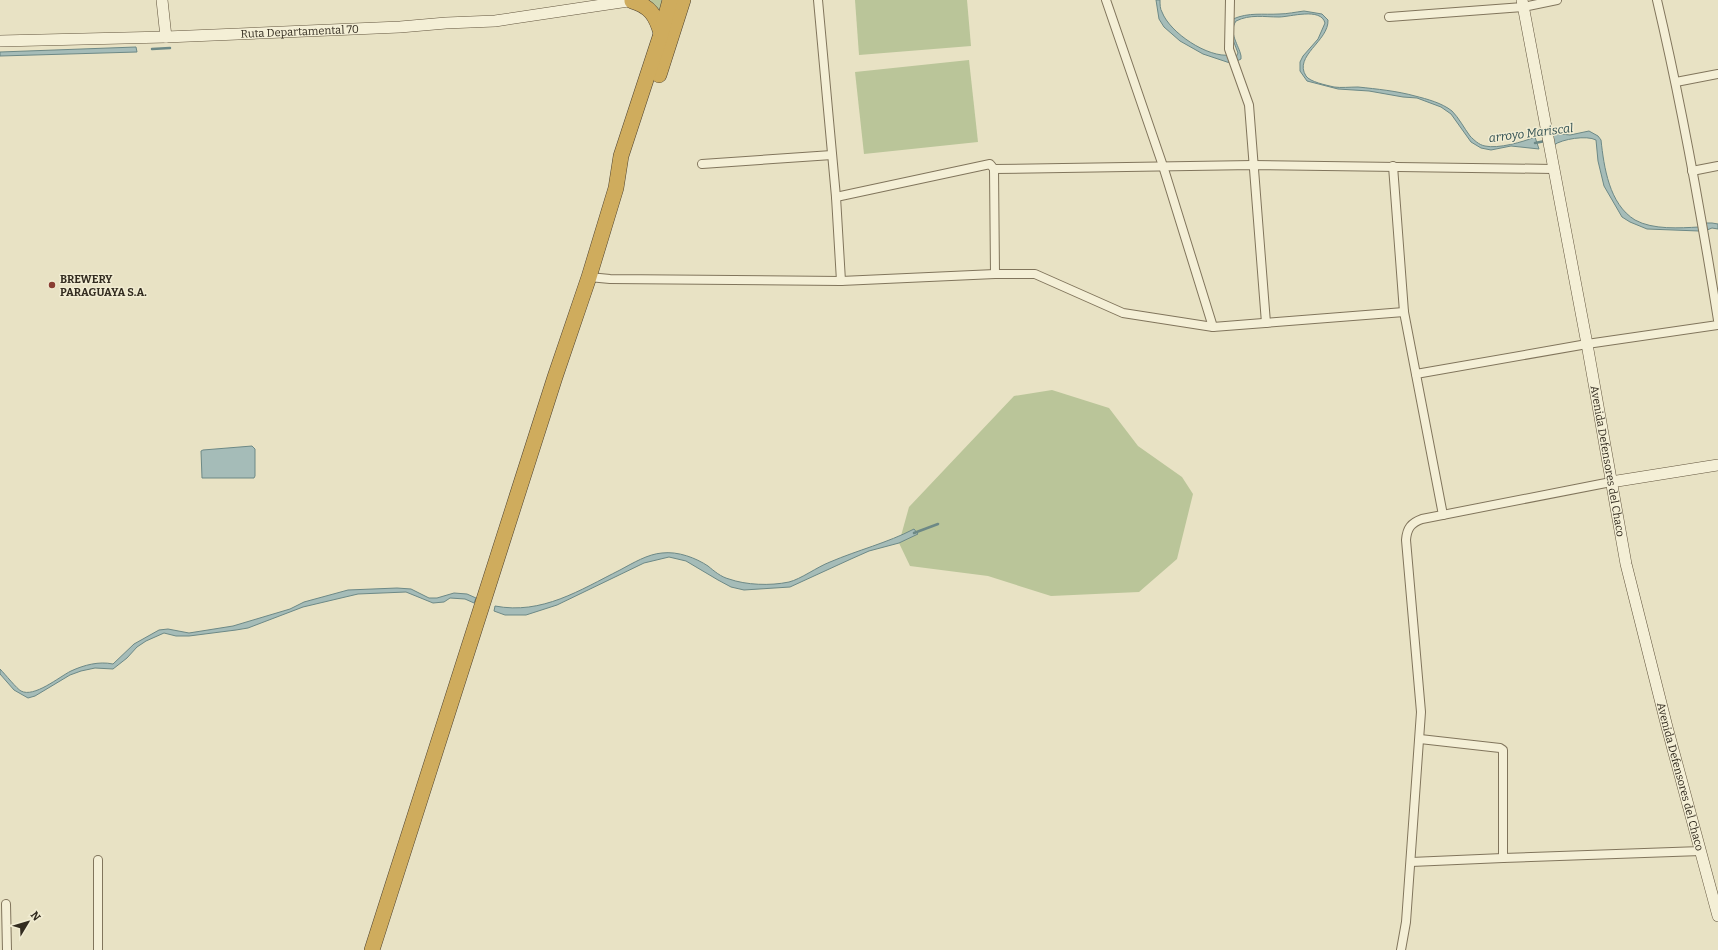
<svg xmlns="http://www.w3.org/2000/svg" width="1718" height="950" font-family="Bitter,serif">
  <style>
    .green { fill: #bac599 }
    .water { fill: #a5bcb8; stroke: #6d8986 }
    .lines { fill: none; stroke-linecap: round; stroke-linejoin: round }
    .stream { stroke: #6d8986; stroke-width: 2.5 }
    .street-casing { stroke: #81755c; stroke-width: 10 }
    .secondary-casing { stroke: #63563f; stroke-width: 12 }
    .highway-casing { stroke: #4f4330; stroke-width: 16 }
    .street { stroke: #f4efd6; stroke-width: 8 }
    .secondary { stroke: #f4efd6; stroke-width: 11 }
    .highway { stroke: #cfac5d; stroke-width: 15 }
    .poi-dot { fill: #893e33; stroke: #f1ecd2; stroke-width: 1.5 }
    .labels { text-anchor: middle; stroke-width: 3; stroke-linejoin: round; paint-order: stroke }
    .street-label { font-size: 11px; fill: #322b1f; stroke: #f1ecd2 }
    .poi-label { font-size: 11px; font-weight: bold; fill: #322b1f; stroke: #f1ecd2; text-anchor: start }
    .water-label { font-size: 12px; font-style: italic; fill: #2f4e50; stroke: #f1ecd2 }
  </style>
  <rect width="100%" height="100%" fill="#e8e2c4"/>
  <g class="green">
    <path d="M652 0H667L660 22 643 2Z"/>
    <path d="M855 0H967L971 46 859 55Z"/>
    <path d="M969 60 978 142 864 154 855 72Z"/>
    <path d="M1052 390 1109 408 1138 446 1182 477 1193 494 1177 559 1139 592 1051 596 988 576 910 566 899 543 909 507 1014 396Z"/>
  </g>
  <g class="water">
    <path d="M1156 0H1160C1160 4 1160 9 1162 12 1170 33 1208 58 1230 55L1233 64 1203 54 1180 41 1164 27 1159 19Z"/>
    <path d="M1304 11 1322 14 1328 20C1329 41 1293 56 1306 76 1310 82 1326 85 1334 87 1341 88 1350 87 1358 87 1377 89 1397 91 1415 96 1427 99 1442 103 1452 111 1459 118 1464 128 1470 136 1474 140 1479 145 1485 146 1498 149 1523 142 1535 137L1539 149 1511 146 1491 150 1481 148 1471 142 1451 114 1441 107 1417 98 1403 97 1369 91 1338 89 1307 81 1300 71V62L1303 56 1318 39 1325 23C1321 7 1290 17 1279 17 1264 17 1250 14 1236 21 1228 33 1239 45 1241 56V59L1237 61 1236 57 1238 53 1230 32 1233 19C1249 12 1263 15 1279 14 1287 14 1296 12 1304 11Z"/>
    <path d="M136 47 137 52 0 56V52Z"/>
    <path d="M1589 131 1598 136 1601 140C1604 167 1609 204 1635 220 1653 230 1680 228 1699 227V231L1647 229 1630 222 1622 217 1604 186 1598 161 1596 140C1587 135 1562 139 1554 145L1552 133 1570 135Z"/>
    <path d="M1706 223H1712L1718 224V229L1712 228 1707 230Z"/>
    <path d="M252 446 255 449V476L254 478H202L201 451 203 450Z"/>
    <path d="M914 529 918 534 899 543 869 551 851 559 790 587 744 590 731 587 718 580 686 561 669 557 644 563 557 605 526 615H505L494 611 495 606C542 615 580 590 620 570 633 563 648 554 662 553 678 551 696 558 708 566 714 571 721 577 729 579 746 585 770 586 789 582 801 579 817 567 830 562 858 550 887 543 914 529Z"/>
    <path d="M397 588 411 589 429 598H437L454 593 467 594 476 598 474 603 465 599 450 598 444 602 433 603 406 592 358 594 303 607 248 628 236 630 189 636H176L164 633 146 641 137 647 127 658 113 669 95 668 81 671 70 675 35 696 28 698 14 690 0 674V669C5 674 17 689 21 691 34 698 59 677 71 671 84 665 99 661 113 664L134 644 159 630 168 629 189 633 233 626 290 609 304 602 348 590Z"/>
  </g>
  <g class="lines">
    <g class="stream">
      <path d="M152 49 170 48"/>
      <path d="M1535 143 1545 141"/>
      <path d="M914 533 938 524"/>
    </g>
    <g class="street-casing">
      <g id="street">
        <path d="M818 0 836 197 841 281"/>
        <path d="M1106 0 1163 166 1213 327"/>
        <path d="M1230 0 1229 49 1249 105 1266 323"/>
        <path d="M1657 0C1682 106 1701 213 1718 320"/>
        <path d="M1389 17 1523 7 1557 0"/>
        <path d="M1676 82 1718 74"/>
        <path d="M702 164 832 155"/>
        <path d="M1393 166 1404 312 1443 515"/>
        <path d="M994 169 1253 165 1553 169"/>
        <path d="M1692 171 1718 166"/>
        <path d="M836 197 990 164 994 169 995 274"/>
        <path d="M589 277 610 279 841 281 995 274H1035L1123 313 1213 327 1404 312"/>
        <path d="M1416 374 1587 344 1718 325"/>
        <path d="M1420 739 1500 748 1503 750V858L1701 851"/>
        <path d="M1411 862 1503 858"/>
        <path d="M6 904 7 950"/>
        <path d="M98 950V860"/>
        <path d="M1401 950 1406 922 1421 712 1406 540C1407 528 1411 523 1422 519L1611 482"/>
      </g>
    </g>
    <g class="secondary-casing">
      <g id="secondary">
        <path d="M162 0 166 37"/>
        <path id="s1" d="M1522 0 1587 344 1626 564 1667 727 1718 916"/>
        <path id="s2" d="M0 41 166 37 400 27 446 23 495 21 635 0"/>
        <path d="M1611 482 1718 465"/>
      </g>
    </g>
    <g class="highway-casing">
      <g id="highway">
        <path d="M632 1C650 6 656 16 661 33"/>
        <path d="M659 75 683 0"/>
        <path d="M372 950 555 377 589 277 616 188 621 156 660 37 670 0"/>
      </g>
    </g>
    <use href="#street" class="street"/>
    <use href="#secondary" class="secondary"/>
    <use href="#highway" class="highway"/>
  </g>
  <circle class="poi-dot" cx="52" cy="285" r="4"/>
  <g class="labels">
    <g class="street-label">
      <text dy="4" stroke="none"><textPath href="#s2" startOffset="300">Ruta Departamental 70</textPath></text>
      <text dy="4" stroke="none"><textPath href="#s1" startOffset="469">Avenida Defensores del Chaco</textPath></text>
      <text dy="4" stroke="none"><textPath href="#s1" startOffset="793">Avenida Defensores del Chaco</textPath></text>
    </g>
    <g class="poi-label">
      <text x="60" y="283">BREWERY<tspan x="60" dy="13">PARAGUAYA S.A.</tspan></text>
    </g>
    <g class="water-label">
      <text transform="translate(1531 133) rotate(-7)" y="4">arroyo Mariscal</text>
    </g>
  </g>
  <g transform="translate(28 922) rotate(52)" stroke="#f1ecd2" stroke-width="3" paint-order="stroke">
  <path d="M0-3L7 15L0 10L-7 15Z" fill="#322b1f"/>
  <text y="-6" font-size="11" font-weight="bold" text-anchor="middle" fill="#322b1f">N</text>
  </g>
</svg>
